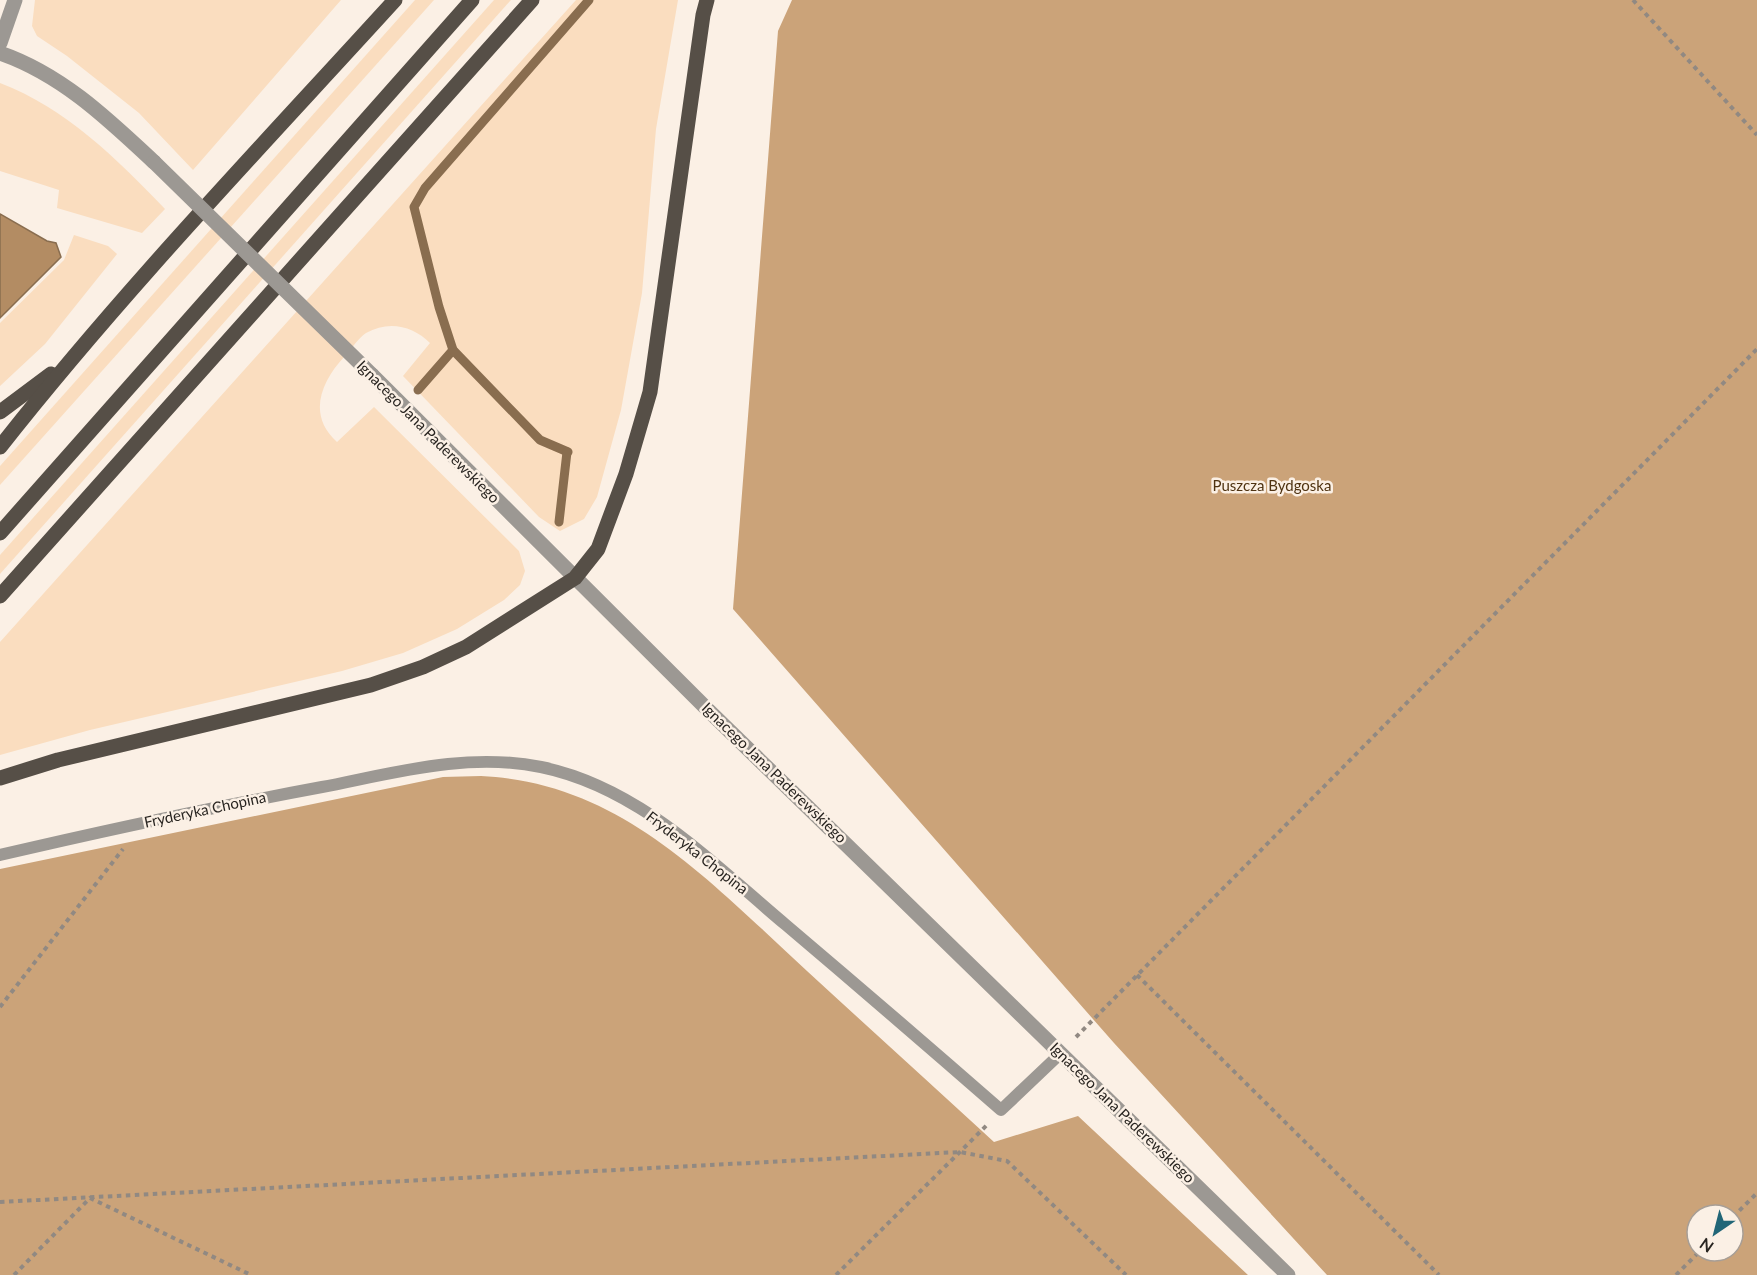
<svg xmlns="http://www.w3.org/2000/svg" width="1757" height="1275" font-family="Lato,sans-serif">
  <style>
    .green { fill: #faddbf }
    .forest { fill: #cba379; fill-rule: evenodd }
    .water { fill: #b38c63; stroke: #896d4f; stroke-width: 1.5 }
    .lines { fill: none; stroke-linecap: round; stroke-linejoin: round }
    .stream { stroke: #896d4f; stroke-width: 9 }
    .path { stroke: #918982; stroke-width: 4; stroke-dasharray: 4.5 4.5; stroke-linecap: butt }
    .service { stroke: #9c9893; stroke-width: 12 }
    .minor { stroke: #9c9893; stroke-width: 15 }
    .tertiary { stroke: #9c9893; stroke-width: 15 }
    .primary { stroke: #564f47; stroke-width: 15 }
    .tertiary-bridge { stroke: #9c9893; stroke-width: 15 }
    .labels { text-anchor: middle; stroke-width: 5; stroke-linejoin: round; paint-order: stroke }
    .street-label { font-size: 15px; fill: #282420; stroke: #fbf0e5 }
    .park-label { font-size: 15px; fill: #4f3312; stroke: #fbf0e5 }
  </style>
  <rect width="100%" height="100%" fill="#fbf0e5"/>
  <g class="green">
    <path d="M35 0H341L193 170 139 113 67 56 37 36 32 26Z"/>
    <path d="M415 0H434L0 485V466Z"/>
    <path d="M494 0H511L0 574V555Z"/>
    <path d="M576 0H678L656 129 642 293 621 410 597 497 584 519 560 531 539 517 403 376 430 343C413 326 389 320 366 333 358 338 351 350 344 357 321 382 307 415 337 442L374 407 519 551 525 571 520 585 504 600 457 629 403 653 342 671 90 730 0 755V642Z"/>
    <path d="M0 83C66 108 117 159 165 209L142 233 57 208 59 190 0 171Z"/>
    <path d="M74 235 108 246 117 254 45 344 0 386V323L64 260Z"/>
  </g>
  <g class="forest">
    <path d="M792 0H1757V1275H1327L1114 1043 733 609 778 31ZM1697 1215H1733V1251H1697Z"/>
    <path d="M481 776C621 782 710 882 807 971 869 1028 932 1085 994 1142L1078 1116 1248 1275H0V869L443 777Z"/>
  </g>
  <path class="water" d="M0 214 47 241 56 243 61 257 0 318Z"/>
  <g class="lines">
    <g class="stream">
      <path d="M418 390 453 350"/>
      <path d="M568 452 540 440 453 350 439 307 414 207 425 188 589 0"/>
      <path d="M559 522 567 452"/>
    </g>
    <g class="path">
      <path d="M1633 0 1757 135"/>
      <path d="M1137 975 1439 1275"/>
      <path d="M0 1007 123 849"/>
      <path d="M1076 1037 1757 349"/>
      <path d="M0 1202 960 1152 1007 1161 1126 1275"/>
      <path d="M1733 1217 1757 1193"/>
      <path d="M14 1275 90 1198 251 1275"/>
      <path d="M836 1275 988 1124"/>
      <path d="M1676 1275 1700 1251"/>
    </g>
    <path class="service" d="M0 855C107 830 214 807 322 787 394 773 467 752 541 767 639 787 712 863 786 925 858 986 930 1048 1001 1110L1060 1054"/>
    <path class="minor" d="M0 43 15 0"/>
    <g class="tertiary">
      <path d="M0 53C61 74 107 118 154 162"/>
      <path d="M372 375 708 710 1288 1275"/>
    </g>
    <g class="primary">
      <path d="M0 412 51 374"/>
      <path d="M0 447C123 291 261 147 395 0"/>
      <path d="M0 533 472 0"/>
      <path d="M0 596 532 0"/>
      <path d="M0 778 58 760 371 685 423 667 466 647 575 578 598 549 626 474 650 392 703 15 707 0"/>
    </g>
    <path class="tertiary-bridge" d="M154 162 372 375"/>
  </g>
  <g class="labels">
    <g class="street-label">
      <text transform="translate(428 432) rotate(45)" y="5">Ignacego Jana Paderewskiego</text>
      <text transform="translate(774 773) rotate(44)" y="5">Ignacego Jana Paderewskiego</text>
      <text transform="translate(205 810) rotate(-12)" y="5">Fryderyka Chopina</text>
      <text transform="translate(697 853) rotate(38)" y="5">Fryderyka Chopina</text>
      <text transform="translate(1122 1113) rotate(44)" y="5">Ignacego Jana Paderewskiego</text>
    </g>
    <g class="park-label">
      <text x="1272" y="491">Puszcza Bydgoska</text>
    </g>
  </g>
  <g transform="translate(1715 1233) rotate(215)"><circle r="28" fill="#fbf0e5" stroke="#a79e96" stroke-width="1.5"/>
  <path d="M0-4.5L10 22L0 15L-10 22Z" fill="#226677"/>
  <text y="-9" font-size="16" font-weight="bold" text-anchor="middle" fill="#282420">N</text>
  </g>
</svg>
